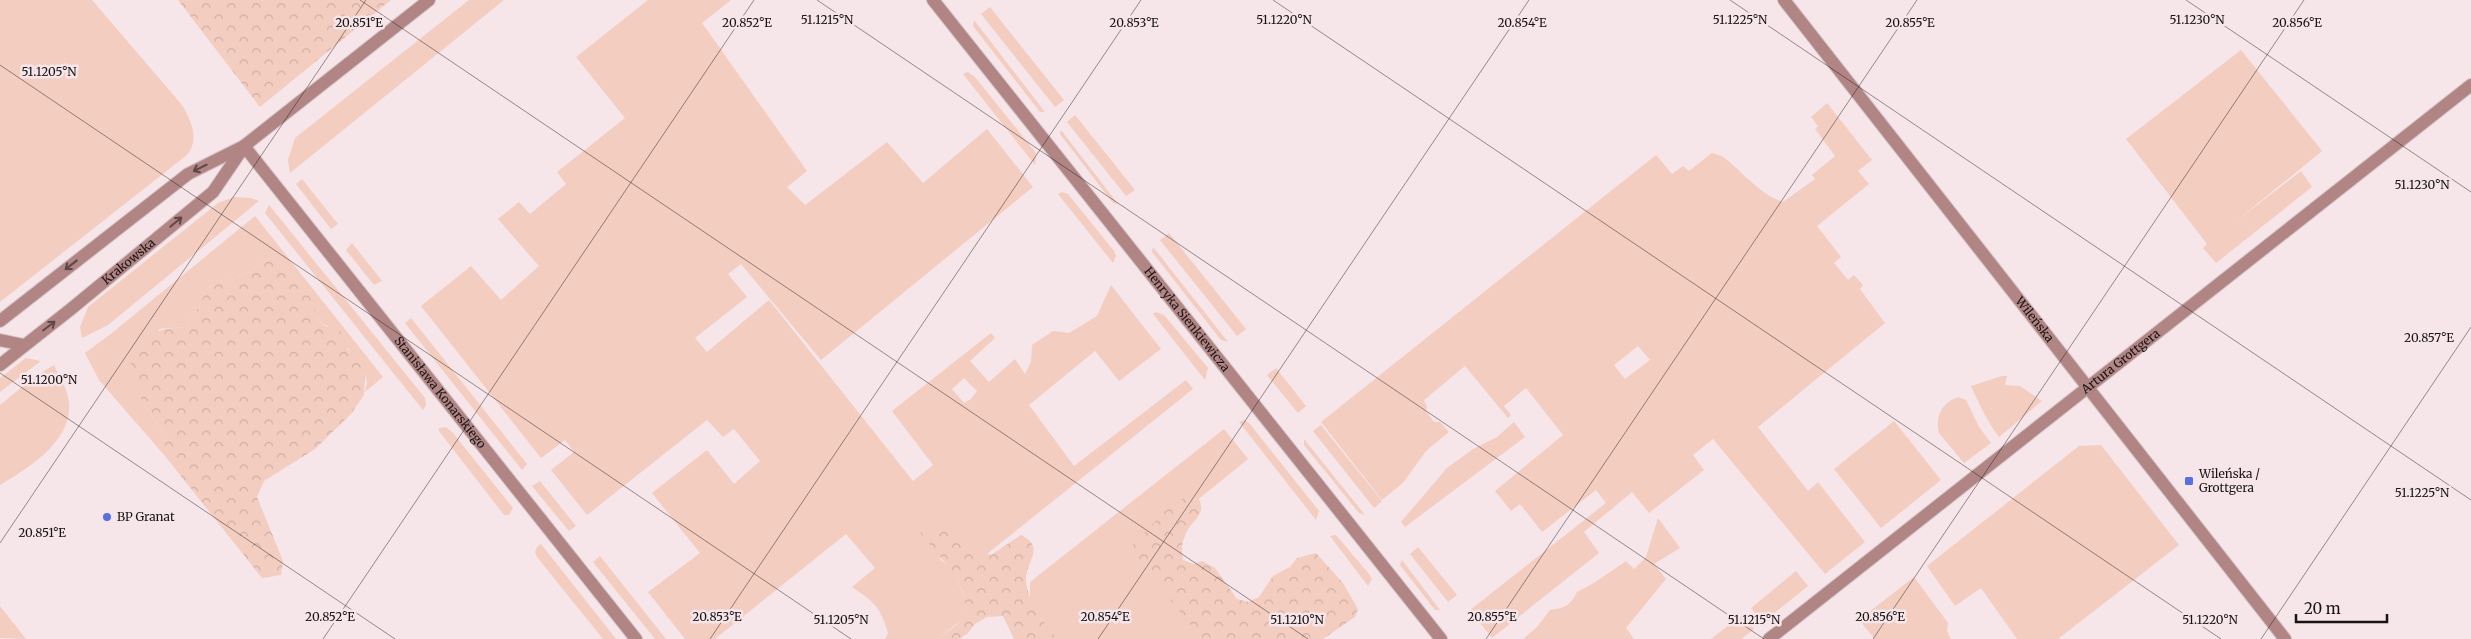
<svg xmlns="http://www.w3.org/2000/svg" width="2471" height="639" font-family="Merriweather,serif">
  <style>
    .green { fill: #f3cdc0; fill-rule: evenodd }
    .forest { fill: url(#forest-crowns) }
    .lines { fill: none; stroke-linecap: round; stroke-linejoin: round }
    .minor-casing { stroke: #d3c4c7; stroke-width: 14 }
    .tertiary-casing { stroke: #d3c4c7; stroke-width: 14 }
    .minor { stroke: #b18583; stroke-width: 12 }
    .tertiary { stroke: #b18583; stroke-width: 12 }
    .oneway { stroke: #5e4747 }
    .ticks { fill: none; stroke: #1a1416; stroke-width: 1; stroke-opacity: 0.45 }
    .poi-dot { fill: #566fe5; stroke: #f6e6e9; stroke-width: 2 }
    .labels { text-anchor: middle; stroke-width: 5; stroke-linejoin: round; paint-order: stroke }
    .street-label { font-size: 12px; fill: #1a1416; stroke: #f6e6e9 }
    .poi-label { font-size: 12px; fill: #1a1416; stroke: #f6e6e9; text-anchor: start }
    .ticks-label { font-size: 12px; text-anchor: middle; fill: #1a1416; stroke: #f6e6e9; stroke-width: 5; stroke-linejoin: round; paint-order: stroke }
  </style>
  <defs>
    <pattern id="forest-crowns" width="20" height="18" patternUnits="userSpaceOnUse" patternTransform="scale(1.25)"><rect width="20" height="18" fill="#f3cdc0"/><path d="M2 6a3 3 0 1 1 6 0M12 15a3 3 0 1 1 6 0" fill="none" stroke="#d0afa4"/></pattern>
  </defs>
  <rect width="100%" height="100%" fill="#f6e6e9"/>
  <g class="green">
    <path d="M0 0H92L182 105C191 121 200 139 187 155L0 302Z"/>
    <path d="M469 0H504L290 173 288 160 295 138Z"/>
    <path d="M648 0H731L702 23 807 171 787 187 805 205 887 142 923 183 987 129 1033 187 821 360 741 264 728 274 747 297 695 338 707 352 769 300 913 481 933 465 892 411 991 333 995 338 970 361 989 382 1015 359 1025 374 1031 362 1032 345 1053 331 1069 333 1097 316 1111 285 1161 349 1119 381 1095 351 1029 405 1074 466 1186 380 1193 389 977 562 939 558 951 569 960 586 967 605 963 619 937 639H885L888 633C880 606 874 602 852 587L875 568 846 534 715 639H685L648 592 700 553 652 493 707 450 734 484 760 461 734 429 723 437 707 420 587 515 551 470 574 452 565 440 541 458 421 306 471 266 501 300 539 266 498 219 519 202 530 214 566 184 557 172 625 118 576 57ZM964 378 977 391 971 399 964 403 952 389Z"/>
    <path d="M990 7 1064 100 1055 107 981 14Z"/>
    <path d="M974 20 1045 112H1040L973 26Z"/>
    <path d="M2241 50 2322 151 2235 222 2301 171 2312 187 2216 263 2203 248 2207 244 2126 139Z"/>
    <path d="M968 72 975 77 1036 153 1035 165 963 74Z"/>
    <path d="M1827 103 1872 160 1858 171 1869 184 1817 226 1841 257 1834 263 1848 280 1854 275 1863 285 1860 289 1885 323 1758 427 1808 491 1818 482 1865 542 1825 574 1713 439 1693 455 1704 470 1649 513 1632 492 1584 532 1599 553 1492 638 1470 610 1606 503 1596 490 1542 532 1520 504 1511 511 1495 491 1563 435 1526 388 1504 406 1511 415 1508 418 1465 366 1424 400 1427 407 1426 411 1434 422H1440L1449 432 1426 451 1403 483 1382 500 1321 422 1656 155 1672 174 1683 166 1689 171 1712 153 1722 156C1742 171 1759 194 1783 202L1815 179 1812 175 1835 156 1815 129 1818 126 1811 117ZM1638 346 1650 360 1625 379 1614 365Z"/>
    <path d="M1075 115 1135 190 1126 196 1067 122Z"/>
    <path d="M1061 130 1118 204 1113 203 1060 134Z"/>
    <path d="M302 179 338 224 331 229 296 184Z"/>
    <path d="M1062 192 1068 194 1114 251 1116 256 1113 263 1058 194Z"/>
    <path d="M234 197 251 198 259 201 108 325 82 338 80 327 88 307 218 203Z"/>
    <path d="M269 205 425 398 426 405 423 410 265 213Z"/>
    <path d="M255 216 383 377 365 392 367 383 362 356C349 353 341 344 341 331 327 327 316 323 313 307 312 303 313 299 311 296 301 279 288 268 271 258L249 272 207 288 200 305 185 327 159 329 144 405 165 434V456L99 380 85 353 112 333Z"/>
    <path d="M1169 233 1246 329 1237 336 1160 240Z"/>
    <path d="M352 243 382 281 374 285 346 250Z"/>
    <path d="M1153 247 1228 342 1221 340 1152 252Z"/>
    <path d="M1156 312 1164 315 1208 368 1205 380 1153 314Z"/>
    <path d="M411 318 527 464 522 470 405 323Z"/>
    <path d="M26 358 41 361 0 392V378Z"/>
    <path d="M54 365C58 374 64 383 67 393 80 436 31 467 0 485V405L33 378Z"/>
    <path d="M1276 368 1306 406 1298 413 1267 375Z"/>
    <path d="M2002 376H2007L2005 385 2020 386 2042 401 1999 437C1987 421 1979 404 1971 386Z"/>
    <path d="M1958 397 1966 400 1979 427 1991 443 1964 463 1939 433C1935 416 1942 403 1958 397Z"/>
    <path d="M1245 420 1250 424 1319 511 1316 520 1239 422Z"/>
    <path d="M1894 421 1941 480 1881 528 1834 469Z"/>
    <path d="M1514 422 1525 437 1405 527 1401 522 1447 468 1473 449 1497 437Z"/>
    <path d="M1321 425 1382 501 1374 508 1313 431Z"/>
    <path d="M446 427 453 433 513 508 509 515H504L439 431V428Z"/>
    <path d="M1224 429 1248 459 1137 549 1202 639H1056L1030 603V582Z"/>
    <path d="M1304 439 1365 515 1359 513 1304 445Z"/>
    <path d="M2101 445 2179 545 2058 639H2017L1981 588 1955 606 1927 566 2079 446Z"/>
    <path d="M540 481 576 526 569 531 532 486Z"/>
    <path d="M1658 518 1680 548 1654 564 1666 579 1626 628 1634 639H1523L1537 627 1550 610C1565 608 1570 606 1577 592L1594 583 1626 561 1634 569 1646 557Z"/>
    <path d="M1336 535 1369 574 1372 579 1368 586 1330 536Z"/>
    <path d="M541 544 545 549 616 639H603L537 557 535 552 537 547Z"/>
    <path d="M1418 547 1457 595 1448 602 1410 554Z"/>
    <path d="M600 556 666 639H655L593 562Z"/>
    <path d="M1402 560 1440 610H1435L1400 565Z"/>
    <path d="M1796 571 1808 586 1762 623 1751 608Z"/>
    <path d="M1914 577 1948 623 1947 631 1951 639H1875L1859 620Z"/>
    <path d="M0 606 26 639 0 638Z"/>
    <path d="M1742 615 1754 629 1741 639H1711Z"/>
  </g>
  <g class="forest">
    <path d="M178 0H391L260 107Z"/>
    <path d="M271 258C287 267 303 280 312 296 319 310 309 315 327 327L333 324 339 327 348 350 362 356 366 362 364 395 351 414 315 449 264 481 257 497 283 561 281 575 262 578 165 456V434L144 405 136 388 130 358C148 331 154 330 185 327L200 305 207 288 249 272Z"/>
    <path d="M1196 494C1210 516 1192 517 1185 536 1181 544 1182 551 1183 560L1193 564 1202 561 1215 568 1237 599 1248 602 1259 597 1273 576 1290 567 1297 558 1316 553 1343 583 1358 609 1355 617 1323 639H1202L1153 579 1131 547 1164 512 1182 499Z"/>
    <path d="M932 528H954L979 550 991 555 1021 535C1047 548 1024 562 1026 582 1029 606 1043 620 1057 639H1014L1003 616 987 617 975 624 967 634 959 639H937C944 633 960 625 963 617 976 590 935 553 920 532Z"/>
  </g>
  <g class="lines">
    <g class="minor-casing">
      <g id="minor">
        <path id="s1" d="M933 0 1441 639"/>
        <path id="s2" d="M1784 0 2285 639"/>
        <path id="s3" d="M244 146 636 639"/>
        <path id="s4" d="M1769 639 2471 85"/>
      </g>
    </g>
    <g class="tertiary-casing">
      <g id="tertiary">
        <path d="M0 321 188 174 244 146 429 0"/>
        <path d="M0 340 24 345"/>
        <path id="s5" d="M0 365 71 309 213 192 243 148"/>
      </g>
    </g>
    <use href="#minor" class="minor"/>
    <use href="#tertiary" class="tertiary"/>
  </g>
  <defs><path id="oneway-shaft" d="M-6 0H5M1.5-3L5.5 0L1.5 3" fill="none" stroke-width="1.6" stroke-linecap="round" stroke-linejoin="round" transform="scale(1.25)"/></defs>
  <g class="oneway">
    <use href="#oneway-shaft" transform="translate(200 168) rotate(154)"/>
    <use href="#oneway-shaft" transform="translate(176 222) rotate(-40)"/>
    <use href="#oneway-shaft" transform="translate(71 265) rotate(142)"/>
    <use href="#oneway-shaft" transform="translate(49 326) rotate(-37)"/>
  </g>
  <path class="ticks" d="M360 0 1308 639M817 0 1764 639M1273 0 2221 639M1730 0 2471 500M2186 0 2471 192M0 65 851 639M0 373 395 639M0 543 366 0M323 639 754 0M710 639 1141 0M1098 639 1529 0M1486 639 1917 0M1873 639 2304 0M2261 639 2471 327"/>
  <g class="poi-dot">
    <rect x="2184" y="476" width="10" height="10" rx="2.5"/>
    <circle cx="107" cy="517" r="5"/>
  </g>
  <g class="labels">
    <g class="street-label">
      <text dy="4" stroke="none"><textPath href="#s5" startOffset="165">Krakowska</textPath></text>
      <text dy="4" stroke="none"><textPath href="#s1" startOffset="408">Henryka Sienkiewicza</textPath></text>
      <text dy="4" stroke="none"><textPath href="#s2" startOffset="406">Wileńska</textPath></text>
      <text dy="4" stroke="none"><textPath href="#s4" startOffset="448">Artura Grottgera</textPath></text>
      <text dy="4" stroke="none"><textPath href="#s3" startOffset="315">Stanisława Konarskiego</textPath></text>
    </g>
    <g class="poi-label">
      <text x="2199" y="478">Wileńska /<tspan x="2199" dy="14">Grottgera</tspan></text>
      <text x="117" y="521">BP Granat</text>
    </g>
  </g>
  <g class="ticks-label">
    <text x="827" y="24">51.1215°N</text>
    <text x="1284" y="24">51.1220°N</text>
    <text x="1740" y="24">51.1225°N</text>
    <text x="2197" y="24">51.1230°N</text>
    <text x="747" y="27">20.852°E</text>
    <text x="1134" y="27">20.853°E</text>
    <text x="1522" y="27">20.854°E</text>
    <text x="1910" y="27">20.855°E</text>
    <text x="2297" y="27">20.856°E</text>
    <text x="359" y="27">20.851°E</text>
    <text x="49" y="76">51.1205°N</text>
    <text x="2422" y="189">51.1230°N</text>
    <text x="2429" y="342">20.857°E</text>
    <text x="49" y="384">51.1200°N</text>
    <text x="2422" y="497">51.1225°N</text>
    <text x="42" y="537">20.851°E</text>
    <text x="330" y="621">20.852°E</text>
    <text x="717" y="621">20.853°E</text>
    <text x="1105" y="621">20.854°E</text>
    <text x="1492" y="621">20.855°E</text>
    <text x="1880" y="621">20.856°E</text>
    <text x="841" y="624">51.1205°N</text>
    <text x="1297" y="624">51.1210°N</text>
    <text x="1754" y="624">51.1215°N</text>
    <text x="2210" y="624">51.1220°N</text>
  </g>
  <path d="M2296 614v8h91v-8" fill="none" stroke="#1a1416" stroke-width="2.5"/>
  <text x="2304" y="614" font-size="15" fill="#1a1416" stroke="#f6e6e9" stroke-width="4" paint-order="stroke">20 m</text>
</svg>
